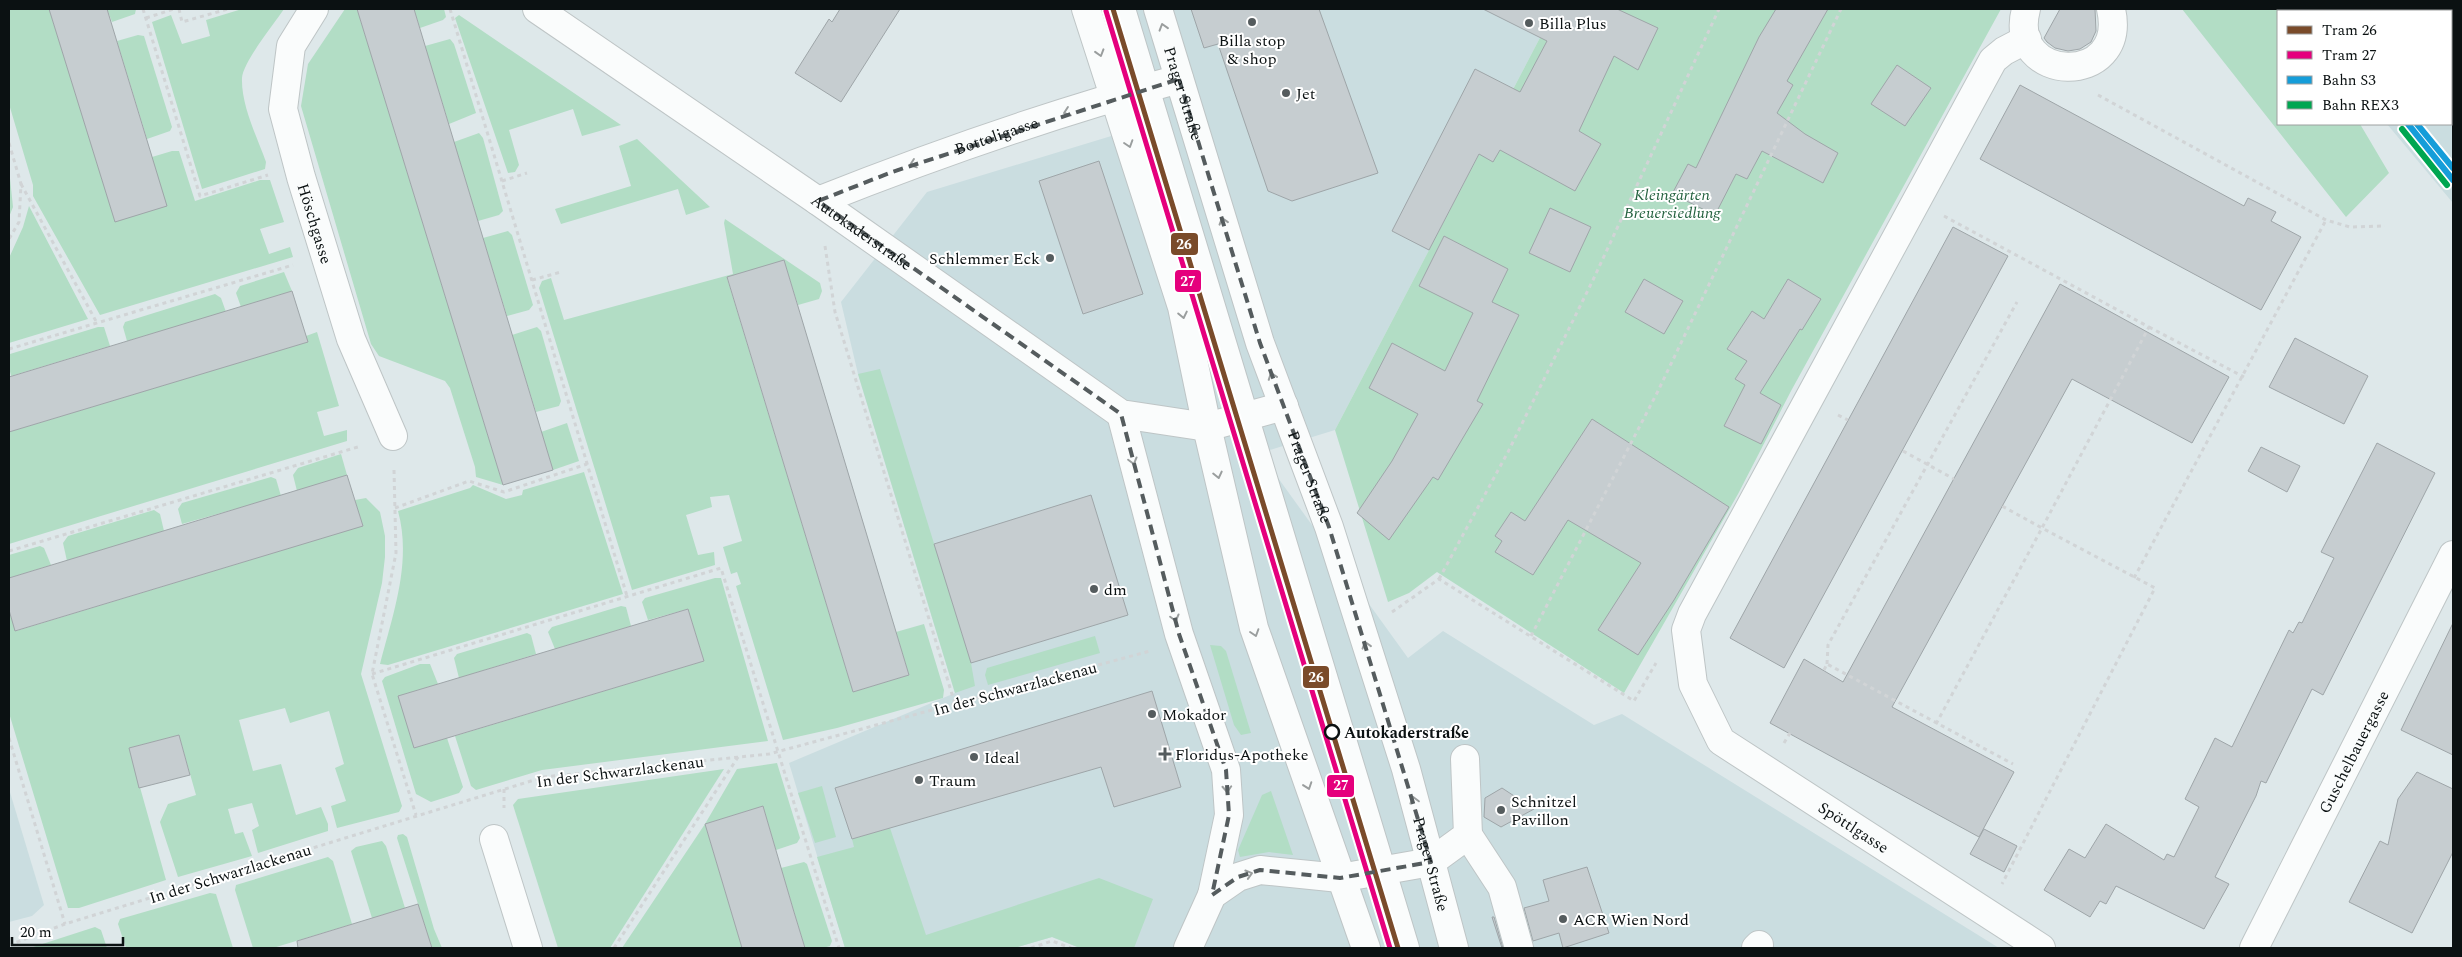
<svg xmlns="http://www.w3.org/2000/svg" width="2462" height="957" font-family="Spectral,serif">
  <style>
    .built { fill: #cadde0 }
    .green { fill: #b2ddc5 }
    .building { fill: #c6cdd0; stroke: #9ea5a8 }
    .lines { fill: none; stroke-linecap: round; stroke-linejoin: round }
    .minor-casing { stroke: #bec5c6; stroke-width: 30 }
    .major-casing { stroke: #bec5c6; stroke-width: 30 }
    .path { stroke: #d1d4d6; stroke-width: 3; stroke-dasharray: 4 4; stroke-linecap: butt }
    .minor { stroke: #fafcfc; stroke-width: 28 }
    .major { stroke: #fafcfc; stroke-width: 28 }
    .rail-1-casing { stroke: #fff; stroke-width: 10 }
    .rail-2-casing { stroke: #fff; stroke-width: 10 }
    .rail-3-casing { stroke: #fff; stroke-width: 10 }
    .rail-1 { stroke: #159dd9; stroke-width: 6 }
    .rail-2 { stroke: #00a651; stroke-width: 6 }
    .rail-3 { stroke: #159dd9; stroke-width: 6 }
    .tram-1-casing { stroke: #fff; stroke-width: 9 }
    .tram-2-casing { stroke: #fff; stroke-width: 9 }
    .tram-1 { stroke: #7a4b2a; stroke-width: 5 }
    .tram-2 { stroke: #e5007d; stroke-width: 5 }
    .oneway { stroke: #9a9e9e }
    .marked { fill: none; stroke: #555c5e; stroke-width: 4; stroke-dasharray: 10 6; stroke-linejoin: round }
    .poi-dot { fill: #555c5e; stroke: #fff; stroke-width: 2 }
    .stop-dot { fill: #fff; stroke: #0b1112; stroke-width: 2.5 }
    .labels { text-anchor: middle; stroke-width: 4; stroke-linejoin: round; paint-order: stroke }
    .poi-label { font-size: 16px; fill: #0b1112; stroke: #fff; text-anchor: start }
    .street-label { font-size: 16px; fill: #0b1112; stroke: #fff }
    .park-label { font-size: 16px; font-style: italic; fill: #24623f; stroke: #fff }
    .stop-label { font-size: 16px; font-weight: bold; fill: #0b1112; stroke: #fff; text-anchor: start }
    .line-badge { stroke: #fff; stroke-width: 2 }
    .badge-label { font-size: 14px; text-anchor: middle; font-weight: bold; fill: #fff }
  </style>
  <rect width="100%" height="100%" fill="#dee8ea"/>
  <g class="built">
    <path d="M1119 9H1555L1335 430 1260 453 1408 658 1443 631 1594 725 1622 714 1999 948H1080L1052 937 1014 948H845L789 763 955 693 858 374 841 302 927 192 1154 123Z"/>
    <path d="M2290 9H2453V203L2387 124H2451V11H2292Z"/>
    <path d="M9 789 44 905 32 916 9 922Z"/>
  </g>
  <g class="green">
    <path d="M9 9H49L115 221 152 157 172 151H179L195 201 260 180H270L284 222 260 229 269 254 290 247 293 257 100 315 33 196V185L9 104Z"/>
    <path d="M107 9H136L135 14 112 22Z"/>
    <path d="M242 9H284C274 24 243 62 242 78 241 105 257 137 266 162L265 169 202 189 152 22 171 15 182 44 210 36 206 20Z"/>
    <path d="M345 9H357L503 485 476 477 475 467 450 388 445 381 379 356 371 344 301 106 308 64Z"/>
    <path d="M414 9H444L446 17 443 20 420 28Z"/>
    <path d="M1555 9H2001L1791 391 1738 494 1624 693 1437 572 1409 593 1388 602 1335 430Z"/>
    <path d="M2182 9H2290L2292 11H2278V124H2360L2389 173 2346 217Z"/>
    <path d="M459 15 621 125 582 136 573 109 509 130 519 165 515 172 508 173 455 18Z"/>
    <path d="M138 35 144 36 172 127 170 131 147 139 117 41Z"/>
    <path d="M450 39 454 44 476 113 449 124 425 46Z"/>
    <path d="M479 133 483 138 503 211 499 215 478 221 454 142Z"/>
    <path d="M637 139 710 207 686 215 678 189 561 224 555 209 631 186 619 146Z"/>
    <path d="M9 169 13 207 9 217Z"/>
    <path d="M29 206 88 319 9 343V258L23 227Z"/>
    <path d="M725 219 820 283 822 291 819 299 798 305 784 261 727 278 853 692 909 675 896 632 924 624 944 690 943 698 837 728 783 740 736 586 741 584 737 572 731 574 723 547 742 541 729 495 710 497 712 507 686 515 698 555 714 552 715 565 632 590 539 288 542 281 551 278 564 320 733 274 724 223Z"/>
    <path d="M508 231 512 235 533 305 529 310 507 316 483 238Z"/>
    <path d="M284 272 292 291 241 307 236 293 240 286Z"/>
    <path d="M215 294 221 298 226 312 127 341 123 327 125 322Z"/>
    <path d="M98 327H104L110 346 11 376 9 367 10 354Z"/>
    <path d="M537 327 541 331 561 401 559 406 536 412 512 335Z"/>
    <path d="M317 332 339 406 317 412 324 436 347 430V441L9 544V432L307 342 306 336Z"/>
    <path d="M880 369 971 663 975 686 955 693 858 374Z"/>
    <path d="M567 423 579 461 553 470 541 432Z"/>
    <path d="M341 454 347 475 297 491 293 475 298 468Z"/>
    <path d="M584 472 623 594 388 665 380 664C393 614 412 562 398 511L470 488 473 485 506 499 522 495 523 490Z"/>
    <path d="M271 477 276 479 281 496 182 524 178 509 182 503Z"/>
    <path d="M366 498 380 512 385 536V557L382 583 361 674 402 806 399 812 337 828 331 806 346 801 335 768 344 764 329 711 290 723 285 708 239 720 253 771 281 764 296 815 321 807 328 824V831L258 853 252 830 259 826 252 803 228 809 235 834 243 832 252 856 178 877 160 822 168 804 196 795 179 735 129 748 166 880 79 908H68L9 713V610L16 631 362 526 355 500Z"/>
    <path d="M154 510 160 514 164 531 67 561 63 543 68 536Z"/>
    <path d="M40 546 44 548 51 565 9 578V555Z"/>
    <path d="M715 578H721L768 741 542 770 476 790 471 786 455 736 704 661 688 609 648 620 642 602 645 598Z"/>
    <path d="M621 606 626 607 631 626 555 649 548 632 552 627Z"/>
    <path d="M527 633 531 635 536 654 459 678 454 658 457 654Z"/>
    <path d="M1095 636 1100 653 988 685 985 675 987 668Z"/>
    <path d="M1210 645 1221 646 1226 651 1251 733 1241 735 1234 725Z"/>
    <path d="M420 664H430L438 684 399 696 414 748 447 738 463 787 459 793 431 802 416 794 382 681 385 677Z"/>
    <path d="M777 763 800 838 797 843 776 850 763 806 705 824 742 948H622L705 824 737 769Z"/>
    <path d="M724 769 610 948H558L513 805 518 799Z"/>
    <path d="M822 786 836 837 815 843 798 793Z"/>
    <path d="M1271 791 1293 855 1269 852 1240 857 1238 850 1259 802 1262 795Z"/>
    <path d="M890 828 926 935 1099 878 1153 899 1134 948H1080L1052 937 1014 948H845L817 857 854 847 852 839Z"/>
    <path d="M403 834 407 837 434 929 442 948H432L397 838 398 835Z"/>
    <path d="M382 841 386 846 405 908 372 918 351 851 356 847Z"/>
    <path d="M328 857 333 861 352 924 273 948H253L235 890 236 885Z"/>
    <path d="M804 862 807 864 832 941 830 946 823 948H805L781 868Z"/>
    <path d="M210 893 216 894 233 948H126L118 924 120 919Z"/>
    <path d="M95 927 101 930 107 948H30Z"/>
  </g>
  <g class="building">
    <path d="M49 9H107L167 206 115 222Z"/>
    <path d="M357 9H414L553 470 503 485Z"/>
    <path d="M840 9H900L841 102 795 73 829 19 832 22Z"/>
    <path d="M1191 9H1319L1378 173 1292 201 1268 191 1218 44 1204 48Z"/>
    <path d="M1483 9H1617L1658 28 1638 70 1614 56 1579 131 1601 144 1575 191 1500 150 1493 162 1479 154 1429 250 1392 231 1475 69 1520 92 1547 41Z"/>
    <path d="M1776 9H1828L1787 81 1793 85 1777 113 1805 134 1838 153 1823 183 1762 151 1747 179 1736 174 1715 215 1672 194 1688 164 1696 168 1759 37Z"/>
    <path d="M2060 9H2095L2096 31 2091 42 2080 49 2068 51 2055 48 2047 42 2044 38Z"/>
    <path d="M1897 65 1931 88 1905 126 1871 104Z"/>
    <path d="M2020 85 2244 206 2248 198 2276 212 2271 221 2301 237 2261 310 1980 159Z"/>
    <path d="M1099 161 1143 294 1083 314 1039 181Z"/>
    <path d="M1550 208 1591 227 1570 272 1529 253Z"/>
    <path d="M1953 227 2008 256 1784 668 1730 638Z"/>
    <path d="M1444 236 1508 269 1492 302 1519 315 1477 401 1483 404 1438 480 1433 477 1389 540 1357 513 1392 461 1418 414 1369 388 1392 343 1445 371 1473 313 1419 286Z"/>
    <path d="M784 260 909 675 853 692 727 277Z"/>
    <path d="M1644 279 1683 301 1664 334 1625 312Z"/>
    <path d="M1788 279 1821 299 1802 330 1800 329 1760 393 1781 405 1761 444 1724 426 1745 385 1735 379 1747 361 1727 349 1752 311 1764 319Z"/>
    <path d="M2060 284 2229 377 2192 443 2072 379 1892 707 2014 772 1979 837 1770 723 1804 659 1843 682Z"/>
    <path d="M292 291 308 342 9 432V377Z"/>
    <path d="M2295 338 2368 376 2344 424 2269 387Z"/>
    <path d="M1592 419 1729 507 1674 600 1638 655 1598 630 1641 563 1568 520 1533 575 1495 552 1502 541 1495 536 1511 512 1525 521Z"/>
    <path d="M2377 443 2435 473 2323 695 2312 689 2266 783 2261 781 2256 796 2215 877 2229 884 2204 929 2116 886 2106 904 2100 901 2090 917 2044 890 2069 849 2085 858 2106 824 2164 860 2167 854 2174 857 2199 807 2185 799 2215 738 2232 747 2289 630 2293 633 2299 622 2302 623 2334 558 2321 552Z"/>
    <path d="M2261 447 2300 466 2287 492 2248 471Z"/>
    <path d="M347 475 363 526 15 631 9 610V578Z"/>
    <path d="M1091 495 1128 615 971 663 934 544Z"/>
    <path d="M688 609 704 661 414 748 398 696Z"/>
    <path d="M2453 623V755L2401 730Z"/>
    <path d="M1152 691 1181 787 1114 807 1101 767 852 839 835 788Z"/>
    <path d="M179 735 190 775 139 788 129 748Z"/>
    <path d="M2417 772 2453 789V852L2412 933 2349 902 2380 841 2388 845 2398 799Z"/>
    <path d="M1502 788 1534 809 1501 827 1484 817 1485 798Z"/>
    <path d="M763 806 794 912 805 948H742L705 824Z"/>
    <path d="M1984 829 2017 846 2004 872 1970 854Z"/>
    <path d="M1587 867 1609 933 1563 948 1559 933 1533 941 1524 908 1549 901 1543 880Z"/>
    <path d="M418 904 432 948H298L297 941Z"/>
    <path d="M1492 917H1494L1503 948H1502Z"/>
  </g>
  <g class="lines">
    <g class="minor-casing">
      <g id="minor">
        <path id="s1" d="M314 9 291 46 283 109 301 177 351 339 393 436"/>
        <path id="s2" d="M537 9 818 201 1121 414 1207 427 1284 406"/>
        <path d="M1121 9 1405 948"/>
        <path d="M2026 9C2006 84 2129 88 2111 9"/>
        <path id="s3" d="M2027 39 2004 51 1993 60 1692 614 1686 630 1693 684 1721 741 2041 948"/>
        <path id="s4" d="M818 201C936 154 1057 112 1179 79"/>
        <path d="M1121 414 1179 634 1226 770 1229 815 1212 895"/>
        <path d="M1468 835 1502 887 1519 948"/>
        <path d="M494 839 528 948"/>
        <path d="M1188 948 1212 895 1238 877 1260 870 1340 878 1431 862 1468 835 1465 759"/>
        <path d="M1756 948 1759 945"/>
        <path id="s5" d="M2254 948 2453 555"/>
      </g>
    </g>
    <g class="major-casing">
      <g id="major">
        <path d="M1086 9 1182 307 1207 427 1254 628 1366 948"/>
        <path id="s6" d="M1158 9 1260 343 1329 527 1406 769 1454 948"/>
      </g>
    </g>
    <g class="path">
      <path d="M143 9 200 196 268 175"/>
      <path d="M179 9 182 22 228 9"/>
      <path d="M450 9 627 596"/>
      <path d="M146 18 174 9"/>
      <path d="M2098 95 2326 220 2350 227 2385 226"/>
      <path d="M9 143 21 184 19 222 9 239"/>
      <path d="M502 181 527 173"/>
      <path d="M21 184 97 323"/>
      <path d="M1944 216 2149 327 2042 528 2155 588 2002 884"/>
      <path d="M825 246 835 312 955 704"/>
      <path d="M532 280 561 272"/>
      <path d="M2149 327 2244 377"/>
      <path d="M9 349 293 265"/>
      <path d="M1838 415 1848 420"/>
      <path d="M1903 451 1954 479"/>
      <path d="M394 470 396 553 372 674 416 815"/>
      <path d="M395 508 469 481 504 492 587 464"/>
      <path d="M9 551 361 446"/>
      <path d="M2134 578 2326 220"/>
      <path d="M1439 579 1508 452 1593 280 1719 9"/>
      <path d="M1392 612 1439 579 1634 701 1656 663"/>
      <path d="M1531 636 1658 391 1841 9"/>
      <path d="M1827 664 1828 645 2017 302"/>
      <path d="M1824 670 1827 664 2013 764"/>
      <path d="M372 674 721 568 839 948"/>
      <path d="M1936 724 2042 528 2002 506"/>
      <path d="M9 738 65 924"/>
      <path d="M1784 743 1790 733"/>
      <path d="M504 789V808"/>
      <path d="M9 945 65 924 544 777 769 754 1150 651"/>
      <path d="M614 948 738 757"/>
      <path d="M1031 948 1052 941 1071 948"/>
    </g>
    <use href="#minor" class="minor"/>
    <use href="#major" class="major"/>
    <g class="rail-1-casing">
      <path id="rail-1" d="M2408 124 2453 180"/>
    </g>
    <g class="rail-2-casing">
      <path id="rail-2" d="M2402 129 2447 185"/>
    </g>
    <g class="rail-3-casing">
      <path id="rail-3" d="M2417 124 2453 168"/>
    </g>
    <use href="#rail-1" class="rail-1"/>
    <use href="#rail-2" class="rail-2"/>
    <use href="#rail-3" class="rail-3"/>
    <g class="tram-1-casing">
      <path id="tram-1" d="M1113 9 1398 948"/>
    </g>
    <g class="tram-2-casing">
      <path id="tram-2" d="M1106 11 1390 948"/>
    </g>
    <use href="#tram-1" class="tram-1"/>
    <use href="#tram-2" class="tram-2"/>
  </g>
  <defs><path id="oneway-chevron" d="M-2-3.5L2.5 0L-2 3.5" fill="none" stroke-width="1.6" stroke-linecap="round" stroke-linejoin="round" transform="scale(1.25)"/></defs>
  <g class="oneway">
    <use href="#oneway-chevron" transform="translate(1163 27) rotate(-107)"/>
    <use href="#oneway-chevron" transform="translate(1100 53) rotate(73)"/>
    <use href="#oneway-chevron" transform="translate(1067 112) rotate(161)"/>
    <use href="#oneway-chevron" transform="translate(1129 144) rotate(72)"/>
    <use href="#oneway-chevron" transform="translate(913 164) rotate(161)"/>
    <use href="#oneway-chevron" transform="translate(1223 221) rotate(-107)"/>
    <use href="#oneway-chevron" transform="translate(1183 315) rotate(78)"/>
    <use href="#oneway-chevron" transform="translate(1272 376) rotate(-110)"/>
    <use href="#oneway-chevron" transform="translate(1133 461) rotate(75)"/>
    <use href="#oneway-chevron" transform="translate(1218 475) rotate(77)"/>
    <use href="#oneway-chevron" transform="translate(1175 618) rotate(75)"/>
    <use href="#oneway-chevron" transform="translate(1255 633) rotate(72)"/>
    <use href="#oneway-chevron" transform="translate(1366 645) rotate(-107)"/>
    <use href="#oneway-chevron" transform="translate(1308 786) rotate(71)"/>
    <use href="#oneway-chevron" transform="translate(1227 789) rotate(87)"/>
    <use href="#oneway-chevron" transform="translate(1414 800) rotate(-105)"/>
    <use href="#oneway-chevron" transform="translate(1249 874) rotate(-17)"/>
  </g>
  <path class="marked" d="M1179 79 1260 343 1329 527 1431 862 1340 878 1260 870 1238 877 1212 895 1229 815 1226 770 1179 634 1121 414 818 201 892 172Z"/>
  <g class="poi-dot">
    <circle cx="1252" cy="22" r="5"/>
    <circle cx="1529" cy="23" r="5"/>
    <circle cx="1286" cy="93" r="5"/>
    <circle cx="1050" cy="258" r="5"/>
    <circle cx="1094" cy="589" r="5"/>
    <circle cx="1152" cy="714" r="5"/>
    <path d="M1162.5 746.5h5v5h5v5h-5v5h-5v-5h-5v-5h5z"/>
    <circle cx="974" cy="757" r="5"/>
    <circle cx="919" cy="780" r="5"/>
    <circle cx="1501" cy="810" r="5"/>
    <circle cx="1563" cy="919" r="5"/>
  </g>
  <circle class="stop-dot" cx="1332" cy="732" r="7"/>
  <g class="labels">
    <g class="poi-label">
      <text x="1539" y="29">Billa Plus</text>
      <text x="1252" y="46" text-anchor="middle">Billa stop<tspan x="1252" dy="18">&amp; shop</tspan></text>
      <text x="1296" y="99">Jet</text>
      <text x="1040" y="264" text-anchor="end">Schlemmer Eck</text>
      <text x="1104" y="595">dm</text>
      <text x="1162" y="720">Mokador</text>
      <text x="1175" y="760">Floridus-Apotheke</text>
      <text x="984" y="763">Ideal</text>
      <text x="929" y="786">Traum</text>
      <text x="1511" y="807">Schnitzel<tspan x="1511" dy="18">Pavillon</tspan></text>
      <text x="1573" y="925">ACR Wien Nord</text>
    </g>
    <g class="street-label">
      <text dy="6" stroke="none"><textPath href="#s6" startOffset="88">Prager Straße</textPath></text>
      <text dy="6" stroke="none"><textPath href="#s4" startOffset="190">Bottoligasse</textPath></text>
      <text dy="6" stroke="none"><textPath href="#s1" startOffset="226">Höschgasse</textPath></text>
      <text dy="6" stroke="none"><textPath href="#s2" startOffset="394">Autokaderstraße</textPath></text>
      <text dy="6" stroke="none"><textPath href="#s6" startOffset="492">Prager Straße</textPath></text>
      <text transform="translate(1015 688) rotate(-15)" y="6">In der Schwarzlackenau</text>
      <text dy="6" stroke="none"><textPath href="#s5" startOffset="220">Guschelbauergasse</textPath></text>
      <text transform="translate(620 771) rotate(-7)" y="6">In der Schwarzlackenau</text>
      <text dy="6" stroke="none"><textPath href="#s3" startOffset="964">Spöttlgasse</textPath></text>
      <text dy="6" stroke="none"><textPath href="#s6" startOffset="898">Prager Straße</textPath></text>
      <text transform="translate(230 873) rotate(-17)" y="6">In der Schwarzlackenau</text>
    </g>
    <g class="park-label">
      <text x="1672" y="200">Kleingärten<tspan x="1672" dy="18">Breuersiedlung</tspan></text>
    </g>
    <g class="stop-label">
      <text x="1344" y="738">Autokaderstraße</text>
    </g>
  </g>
  <g class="line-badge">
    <rect x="1170" y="232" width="29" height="24" rx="5" fill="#7a4b2a"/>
    <rect x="1174" y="269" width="28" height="24" rx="5" fill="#e5007d"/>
    <rect x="1302" y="665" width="28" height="24" rx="5" fill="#7a4b2a"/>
    <rect x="1326" y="774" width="29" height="24" rx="5" fill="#e5007d"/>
  </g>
  <g class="badge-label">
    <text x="1184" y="249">26</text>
    <text x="1188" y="286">27</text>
    <text x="1316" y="682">26</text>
    <text x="1341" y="790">27</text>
  </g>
  <rect width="2462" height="957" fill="none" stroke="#0b1112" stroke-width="20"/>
  <rect x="2277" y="10" width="175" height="115" fill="#ffffff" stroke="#9da0a0"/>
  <rect x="2287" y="26" width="25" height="8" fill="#7a4b2a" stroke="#9da0a0"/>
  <text x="2322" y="35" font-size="15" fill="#0b1112">Tram 26</text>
  <rect x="2287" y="51" width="25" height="8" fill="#e5007d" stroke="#9da0a0"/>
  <text x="2322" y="60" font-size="15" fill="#0b1112">Tram 27</text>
  <rect x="2287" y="76" width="25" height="8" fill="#159dd9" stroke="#9da0a0"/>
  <text x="2322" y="85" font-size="15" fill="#0b1112">Bahn S3</text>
  <rect x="2287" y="101" width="25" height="8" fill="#00a651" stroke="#9da0a0"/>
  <text x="2322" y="110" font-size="15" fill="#0b1112">Bahn REX3</text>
  <path d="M12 937v8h111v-8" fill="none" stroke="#0b1112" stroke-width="2.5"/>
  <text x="20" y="937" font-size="15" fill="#0b1112" stroke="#ffffff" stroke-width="4" paint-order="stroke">20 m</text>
</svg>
